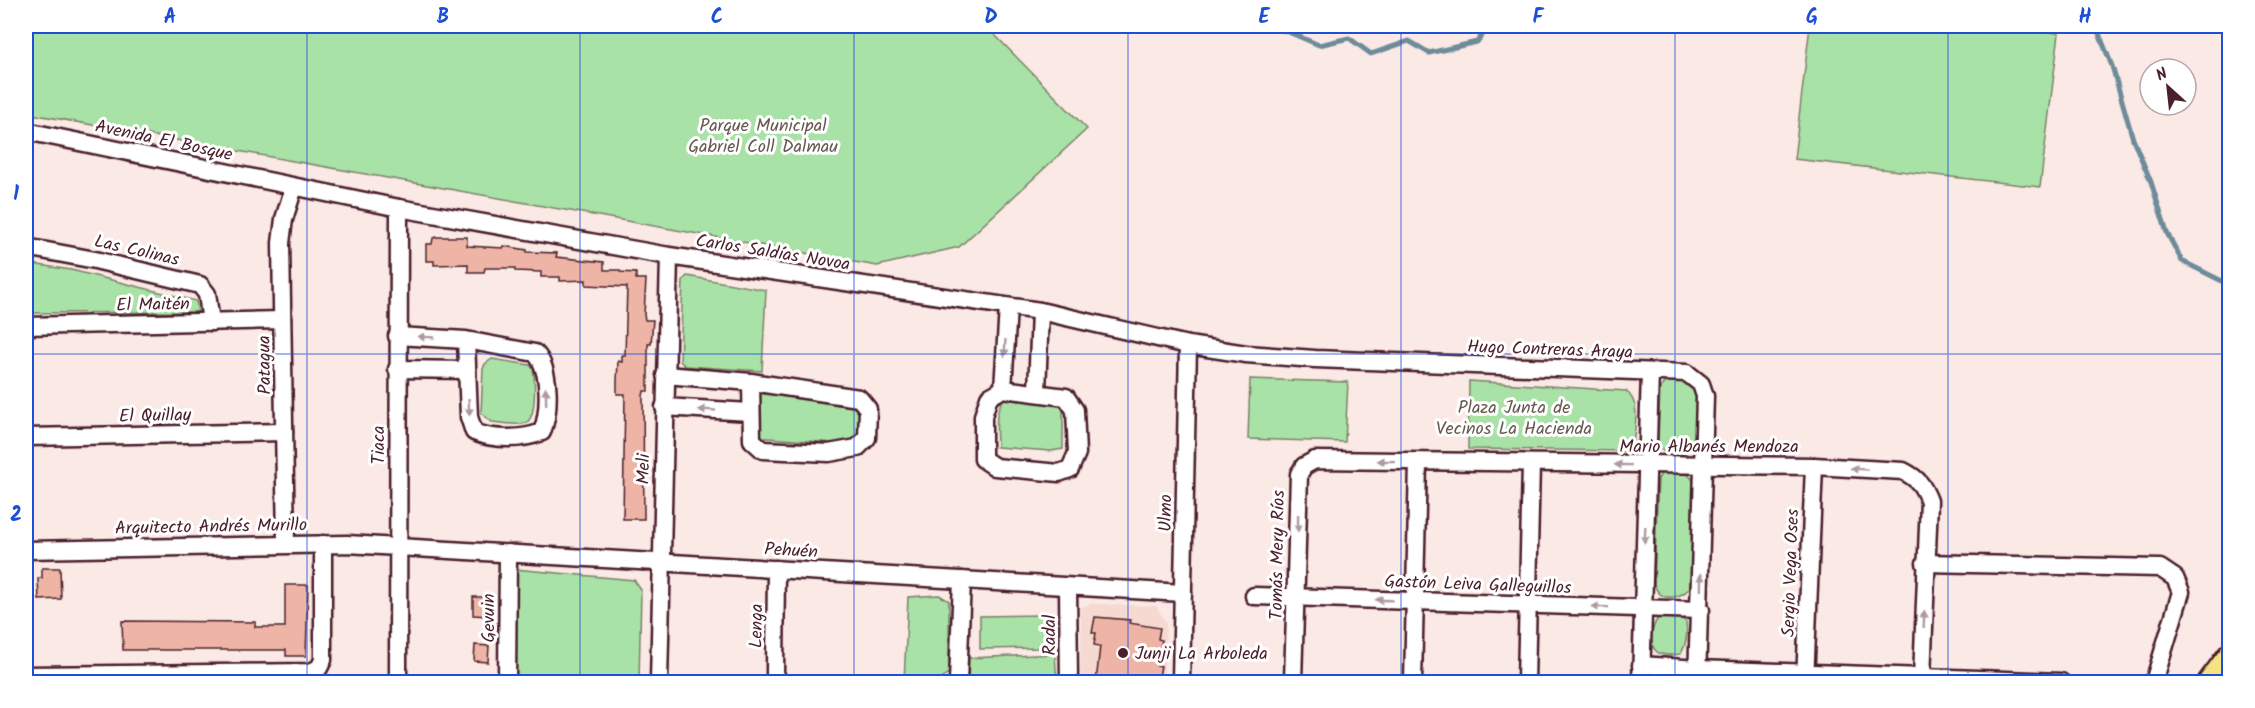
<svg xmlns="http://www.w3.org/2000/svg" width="2255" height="708" font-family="Kalam,sans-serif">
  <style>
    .built { fill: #f6d9d1 }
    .green { fill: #a9e2a7; stroke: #7a8069; stroke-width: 1.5 }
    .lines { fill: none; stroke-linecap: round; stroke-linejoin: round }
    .stream { stroke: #6d8b9a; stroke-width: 5 }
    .building { fill: #eeb5a6; stroke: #4a1f2b; stroke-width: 1.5 }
    .minor-casing { stroke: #4a1f2b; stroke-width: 21 }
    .major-casing { stroke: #4a1f2b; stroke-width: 26 }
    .minor { stroke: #fff; stroke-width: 16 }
    .major { stroke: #f5e382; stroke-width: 21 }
    .oneway { fill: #ae9aa0 }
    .grid { fill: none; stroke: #1d4ed8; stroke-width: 1.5; stroke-opacity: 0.55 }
    .poi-dot { fill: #4a1f2b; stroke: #fff; stroke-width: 2 }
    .labels { text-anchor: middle; stroke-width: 6; stroke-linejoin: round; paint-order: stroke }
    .park-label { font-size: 18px; fill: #665a50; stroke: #fff }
    .street-label { font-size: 18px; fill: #4a1f2b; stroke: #fff }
    .poi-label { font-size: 18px; fill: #4a1f2b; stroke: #fff; text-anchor: start }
    .neatline { fill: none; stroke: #1d4ed8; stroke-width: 2 }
    .grid-label { font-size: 20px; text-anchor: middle; font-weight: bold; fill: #1d4ed8 }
  </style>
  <rect width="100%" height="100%" fill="#fae9e4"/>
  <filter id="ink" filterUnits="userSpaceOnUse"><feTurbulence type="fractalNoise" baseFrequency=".0167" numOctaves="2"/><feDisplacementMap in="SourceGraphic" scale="12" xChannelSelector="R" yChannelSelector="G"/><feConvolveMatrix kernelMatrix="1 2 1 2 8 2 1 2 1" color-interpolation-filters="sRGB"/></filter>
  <g filter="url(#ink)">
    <path class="built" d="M1090 604 1156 606 1166 623 1163 682H1081V608Z"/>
    <g class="green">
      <path d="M26 26H986L1087 129 959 247 877 266 26 113Z"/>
      <path d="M1810 26H1990L2059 33 2040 187 1794 159Z"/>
      <path d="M26 263 71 270 196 301 198 312 26 313Z"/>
      <path d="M687 276 766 290 762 371 685 366 680 361 683 280Z"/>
      <path d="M492 359 530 365 533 369C535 379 537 420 525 423 516 426 502 423 492 422L481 413 483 369 485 364Z"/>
      <path d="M1250 379 1348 382 1345 442 1248 439Z"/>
      <path d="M1469 381 1626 391C1642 404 1634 428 1633 446L1627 451 1468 449Z"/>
      <path d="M1669 381C1683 382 1692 382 1697 396L1694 445C1688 455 1681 455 1670 456L1659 448 1658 443 1660 389 1663 384Z"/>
      <path d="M760 393 860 408 863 435 848 444 755 437Z"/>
      <path d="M1006 397 1060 406 1063 409V449L1051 451 997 447C997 431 993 408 1006 397Z"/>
      <path d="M1672 469C1684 472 1694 474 1695 489L1690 588C1679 599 1660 603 1654 584L1658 479 1661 474Z"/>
      <path d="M514 569 634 580 641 590 639 682H512Z"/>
      <path d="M939 595 949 601V672L939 682H904L908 597Z"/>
      <path d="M1045 615 1046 648 980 649V616Z"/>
      <path d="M1662 615 1680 617 1686 622C1688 634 1687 643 1681 654 1674 655 1662 657 1656 651 1647 643 1653 620 1662 615Z"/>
      <path d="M1055 654 1057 682H968L969 658Z"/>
    </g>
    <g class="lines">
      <g class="stream">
        <path d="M1265 26 1286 31 1319 45 1349 38 1371 54 1409 41 1429 53 1477 42 1489 26"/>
        <path d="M2096 26 2112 66 2133 139 2151 182 2167 233 2182 261 2230 285"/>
      </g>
    </g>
    <g class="building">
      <path d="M437 237H467V246L503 248V246L527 250V252L557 253 556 257 604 262V270H620V272L636 273V279H646L644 315 645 320H653L651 344H648V391H644L643 396 644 519H623L625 394H617V381L618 361 622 362V355H625L627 287 586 285V280L560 281V277H541V272L515 271V268H485L484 272H468V264L434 265V261H426V244H432L433 238Z"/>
      <path d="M42 568H60L61 599 39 600 38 578H42Z"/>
      <path d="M285 585H308L306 656H286V650H123L122 621 255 622V627H285Z"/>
      <path d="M473 597H489V616L473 615Z"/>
      <path d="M1095 617 1130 620 1129 623 1160 628 1158 639 1162 640 1157 666H1161L1158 682H1096L1100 646 1094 645 1096 633H1092Z"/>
      <path d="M475 645 489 646 488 662 474 661Z"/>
    </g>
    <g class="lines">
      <g class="minor-casing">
        <g id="minor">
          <path d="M26 131 399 208 669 256 1040 311 1188 345 1246 354 1315 359 1687 373 1701 384 1705 396 1697 682"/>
          <path d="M26 247 95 260 200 285 207 294 211 322"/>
          <path d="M26 326 282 320"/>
          <path d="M397 336 466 340 535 353C551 369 550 411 542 432 522 440 493 440 474 432L469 417 466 340"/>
          <path d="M397 369 467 370"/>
          <path d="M665 375 751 382 859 398 868 409 867 438 857 448 829 453 763 450 752 440 751 382"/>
          <path d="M1003 389 1066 397 1075 410 1077 453 1070 469 1059 473 995 467 983 459V416L989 397Z"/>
          <path d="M1003 389 1008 307"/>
          <path d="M1037 392 1040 311"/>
          <path d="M664 407 750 412"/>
          <path d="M26 437 284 432"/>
          <path d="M286 544 281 243 284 219 294 187"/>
          <path d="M26 550 347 544 1183 593"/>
          <path d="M1925 563 2160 568 2175 578 2181 592 2154 682"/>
          <path d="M776 569 775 673 779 682"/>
          <path d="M1068 587 1069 682"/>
          <path d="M1254 596 1701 610"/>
          <path d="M1641 665 1698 669 2061 682"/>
          <path d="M26 675 310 672 319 668 323 660V544"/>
          <path d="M398 682 399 208"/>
          <path d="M507 682 508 553"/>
          <path d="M659 682 669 256"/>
          <path d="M958 682 962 580"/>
          <path d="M1181 682 1188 345"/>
          <path d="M1293 682 1299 474 1304 466 1315 460 1814 466 1903 471C1919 479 1923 486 1929 501L1922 678"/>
          <path d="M1413 682 1418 462"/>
          <path d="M1526 682 1531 464"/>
          <path d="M1641 682 1650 372"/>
          <path d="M1805 682 1814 466"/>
        </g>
      </g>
      <g class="major-casing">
        <path id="major" d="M2209 682 2230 654"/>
      </g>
      <use href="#minor" class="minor"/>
      <use href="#major" class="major"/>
    </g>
    <defs><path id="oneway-solid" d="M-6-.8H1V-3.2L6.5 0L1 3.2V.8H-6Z" transform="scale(1.5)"/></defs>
    <g class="oneway">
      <use href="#oneway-solid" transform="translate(426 337) rotate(-177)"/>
      <use href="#oneway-solid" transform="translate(1005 348) rotate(93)"/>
      <use href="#oneway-solid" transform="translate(546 396) rotate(-91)"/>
      <use href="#oneway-solid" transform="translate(469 407) rotate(87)"/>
      <use href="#oneway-solid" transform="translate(707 410) rotate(-177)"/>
      <use href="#oneway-solid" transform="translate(1386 461) rotate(-179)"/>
      <use href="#oneway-solid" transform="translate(1623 465) rotate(-179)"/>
      <use href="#oneway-solid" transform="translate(1859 469) rotate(-176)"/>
      <use href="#oneway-solid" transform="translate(1298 523) rotate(91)"/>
      <use href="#oneway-solid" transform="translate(1645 535) rotate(92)"/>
      <use href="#oneway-solid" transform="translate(1701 582) rotate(-89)"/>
      <use href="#oneway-solid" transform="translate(1384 600) rotate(-178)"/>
      <use href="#oneway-solid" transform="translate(1600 607) rotate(-178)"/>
      <use href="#oneway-solid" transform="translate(1924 619) rotate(-88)"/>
    </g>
  </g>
  <path class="grid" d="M307 26V682M580 26V682M854 26V682M1128 26V682M1401 26V682M1675 26V682M1948 26V682M26 354H2230"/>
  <circle class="poi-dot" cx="1123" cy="653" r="6"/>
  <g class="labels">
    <g class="park-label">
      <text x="763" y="131">Parque Municipal<tspan x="763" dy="21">Gabriel Coll Dalmau</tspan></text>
      <text x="1514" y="413">Plaza Junta de<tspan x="1514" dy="21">Vecinos La Hacienda</tspan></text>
    </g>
    <g class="street-label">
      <text transform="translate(164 140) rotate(12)" y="6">Avenida El Bosque</text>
      <text transform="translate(137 250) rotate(13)" y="6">Las Colinas</text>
      <text transform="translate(773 252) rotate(9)" y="6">Carlos Saldías Novoa</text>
      <text transform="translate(153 304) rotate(-1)" y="6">El Maitén</text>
      <text transform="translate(1550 349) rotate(2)" y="6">Hugo Contreras Araya</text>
      <text transform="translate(264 365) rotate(-91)" y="6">Patagua</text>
      <text transform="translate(155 415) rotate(-1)" y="6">El Quillay</text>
      <text transform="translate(378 445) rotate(-90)" y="6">Tiaca</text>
      <text x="1709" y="452">Mario Albanés Mendoza</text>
      <text transform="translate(643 469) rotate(-89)" y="6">Meli</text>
      <text transform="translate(1165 513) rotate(-89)" y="6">Ulmo</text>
      <text transform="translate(211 526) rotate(-1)" y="6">Arquitecto Andrés Murillo</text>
      <text transform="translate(791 550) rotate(3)" y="6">Pehuén</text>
      <text transform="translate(1277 555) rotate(-89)" y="6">Tomás Mery Ríos</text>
      <text transform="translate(1790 573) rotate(-88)" y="6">Sergio Vega Oses</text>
      <text transform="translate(1478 584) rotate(2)" y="6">Gastón Leiva Galleguillos</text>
      <text transform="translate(488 618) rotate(-90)" y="6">Gevuin</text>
      <text transform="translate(756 626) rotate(-89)" y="6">Lenga</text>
      <text transform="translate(1049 635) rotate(-90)" y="6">Radal</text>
    </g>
    <g class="poi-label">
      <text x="1135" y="659">Junji La Arboleda</text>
    </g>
  </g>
  <rect width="2255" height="708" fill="none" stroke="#fff" stroke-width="66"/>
  <g transform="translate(2168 87) rotate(333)"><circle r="28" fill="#ffffff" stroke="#b7a5aa" stroke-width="1.5"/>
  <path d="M0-4.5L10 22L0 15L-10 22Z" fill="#4a1f2b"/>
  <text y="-9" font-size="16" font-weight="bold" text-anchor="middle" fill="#4a1f2b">N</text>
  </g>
  <rect x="33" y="33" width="2189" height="642" class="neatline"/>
  <g class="grid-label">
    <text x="170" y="23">A</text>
    <text x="443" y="23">B</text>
    <text x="717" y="23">C</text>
    <text x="991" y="23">D</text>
    <text x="1264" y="23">E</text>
    <text x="1538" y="23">F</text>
    <text x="1812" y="23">G</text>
    <text x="2085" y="23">H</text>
    <text x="16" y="200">1</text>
    <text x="16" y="521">2</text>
  </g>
</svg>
